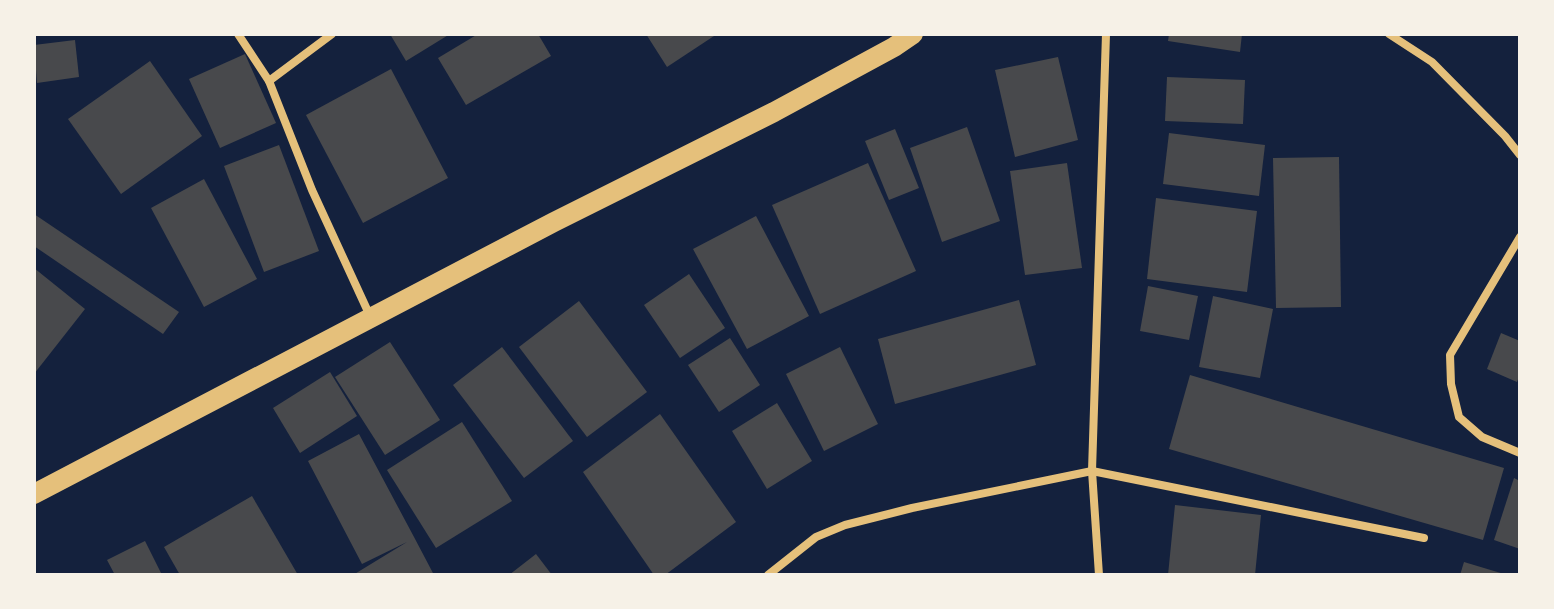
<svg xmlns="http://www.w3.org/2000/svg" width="1554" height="609" font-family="'DejaVu Sans',sans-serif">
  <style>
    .building { fill: #48494c }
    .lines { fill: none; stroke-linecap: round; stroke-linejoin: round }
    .minor { stroke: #e5c07b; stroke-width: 8 }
    .primary { stroke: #e5c07b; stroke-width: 20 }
  </style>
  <rect width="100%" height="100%" fill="#14213d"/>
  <g class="building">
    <path d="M390 34H450L406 61Z"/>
    <path d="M478 34H538L551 56 466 105 438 58Z"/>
    <path d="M646 34H717L667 67Z"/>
    <path d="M1169 34H1242L1240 52 1168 41Z"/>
    <path d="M75 40 79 77 37 83 34 45Z"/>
    <path d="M245 54 276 123 220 148 189 79Z"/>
    <path d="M1058 57 1078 140 1015 157 995 70Z"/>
    <path d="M150 61 202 136 121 194 68 119Z"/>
    <path d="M391 69 448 178 363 223 306 115Z"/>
    <path d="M1167 77 1245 80 1243 124 1165 121Z"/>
    <path d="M967 127 1000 221 942 242 910 148Z"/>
    <path d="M895 129 919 188 889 200 865 141Z"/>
    <path d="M1169 133 1265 145 1259 196 1163 184Z"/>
    <path d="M279 145 319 251 264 272 224 166Z"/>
    <path d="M1339 157 1341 307 1276 308 1273 158Z"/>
    <path d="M868 163 916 271 820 314 772 205Z"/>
    <path d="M1067 163 1082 268 1025 275 1010 171Z"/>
    <path d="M204 179 257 279 204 307 151 208Z"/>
    <path d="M1156 198 1257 211 1247 292 1147 279Z"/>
    <path d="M34 214 179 312 163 334 34 246Z"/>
    <path d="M756 216 809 316 747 349 693 249Z"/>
    <path d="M34 268 85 309 34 374Z"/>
    <path d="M689 274 725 328 680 358 644 305Z"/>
    <path d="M1148 286 1198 296 1189 340 1140 331Z"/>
    <path d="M1213 296 1273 309 1260 378 1199 367Z"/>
    <path d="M1019 300 1036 365 895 404 878 339Z"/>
    <path d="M579 301 647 392 587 437 519 347Z"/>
    <path d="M1501 333 1520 341V374L1517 382 1487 369Z"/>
    <path d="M730 338 760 385 719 412 688 365Z"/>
    <path d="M390 342 440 420 385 455 335 377Z"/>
    <path d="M502 347 573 441 524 478 453 385Z"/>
    <path d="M840 347 878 424 824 451 786 374Z"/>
    <path d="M330 372 357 416 300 453 273 408Z"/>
    <path d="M1190 375 1504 468 1483 540 1169 449Z"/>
    <path d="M777 403 812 461 767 489 732 431Z"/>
    <path d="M660 414 736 522 665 575H654L583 472Z"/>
    <path d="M462 422 512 501 436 548 387 470Z"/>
    <path d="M359 434 414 537 434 575H353L407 542 362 564 308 461Z"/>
    <path d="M1514 478 1520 481V549L1494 540Z"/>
    <path d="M252 496 298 575H180L164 547Z"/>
    <path d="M1175 505 1261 515 1255 575H1168Z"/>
    <path d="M145 541 162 575H115L107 560Z"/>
    <path d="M536 554 552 575H509Z"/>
    <path d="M1464 562 1504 574V575H1460Z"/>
  </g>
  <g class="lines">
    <g class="minor">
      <path d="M238 34 269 81"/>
      <path d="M332 34 269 81 312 190 370 316"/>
      <path d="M1389 34 1432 62 1505 136 1520 155"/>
      <path d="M1520 237 1450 355 1451 384 1459 417 1482 437 1520 453"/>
      <path d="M768 575 816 537 845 525 912 508 1092 471 1424 538"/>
      <path d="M1099 575 1092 471 1106 34"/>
    </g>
    <path class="primary" d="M34 494 554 222 774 112 894 47 913 34"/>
  </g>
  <rect width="1554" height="609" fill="none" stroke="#f6f1e7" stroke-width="72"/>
</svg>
